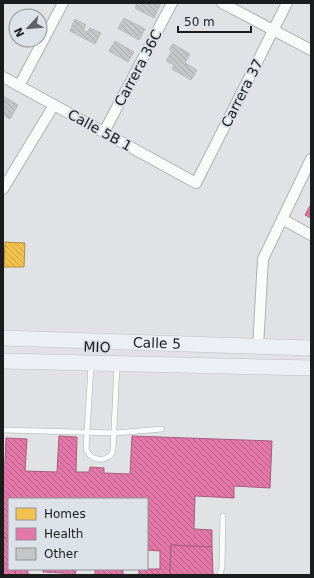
<svg xmlns="http://www.w3.org/2000/svg" width="314" height="578" font-family="'DejaVu Sans',sans-serif">
  <style>
    .homes { fill: url(#homes-back-hatch); stroke: #b19040 }
    .health { fill: url(#health-back-hatch); stroke: #a75c7f }
    .building { fill: url(#building-back-hatch); stroke: #b8babc }
    .lines { fill: none; stroke-linecap: round; stroke-linejoin: round }
    .lane-casing { stroke: #adafb2; stroke-width: 6 }
    .street-casing { stroke: #adafb2; stroke-width: 12 }
    .primary-casing { stroke: #bdbfc0; stroke-width: 16 }
    .lane { stroke: #fafbfb; stroke-width: 5 }
    .street { stroke: #fafbfb; stroke-width: 10 }
    .primary { stroke: #ecf0f4; stroke-width: 15 }
    .labels { text-anchor: middle; stroke-width: 4; stroke-linejoin: round; paint-order: stroke }
    .street-label { font-size: 14px; fill: #1a1c1e; stroke: #dde1e8 }
  </style>
  <defs>
    <pattern id="homes-back-hatch" width="6" height="6" patternUnits="userSpaceOnUse"><rect width="6" height="6" fill="#f2c14e"/><path d="M-1 5l2 2M0 0l6 6M5-1l2 2" fill="none" stroke="#cfa544"/></pattern>
    <pattern id="health-back-hatch" width="6" height="6" patternUnits="userSpaceOnUse"><rect width="6" height="6" fill="#e377a8"/><path d="M-1 5l2 2M0 0l6 6M5-1l2 2" fill="none" stroke="#b76188"/></pattern>
    <pattern id="building-back-hatch" width="6" height="6" patternUnits="userSpaceOnUse"><rect width="6" height="6" fill="#c4c6c8"/><path d="M-1 5l2 2M0 0l6 6M5-1l2 2" fill="none" stroke="#a8aaab"/></pattern>
  </defs>
  <rect width="100%" height="100%" fill="#e0e2e5"/>
  <path class="homes" d="M5 242 25 243 24 267H4Z"/>
  <g class="health">
    <path d="M311 204V218L305 215Z"/>
    <path d="M59 436 77 437 76 472H89L90 467 104 468V473L130 474 132 436 272 441 270 488 234 486V498L195 496 194 529 212 530V547L171 545 170 575H139V569H160V551L147 550V499H9V538L3 537V462H5L6 438 27 439 25 471 57 472Z"/>
    <path d="M3 537 9 538V569H16L15 575H3Z"/>
    <path d="M171 545 212 547 213 574 211 575H170Z"/>
    <path d="M16 569H28V575H15Z"/>
    <path d="M43 569H76L75 575H64V573L43 572Z"/>
    <rect x="95" y="569" width="28" height="6"/>
  </g>
  <g class="building">
    <path d="M137 3H161L154 18 135 8Z"/>
    <path d="M124 18 145 29 139 40 118 28Z"/>
    <path d="M75 19 86 25 83 30 87 32 90 28 101 33 95 44 70 31Z"/>
    <path d="M115 41 134 52 128 62 109 51Z"/>
    <path d="M173 44 190 54 185 63 197 70 191 80 172 69 174 65 166 61 172 51 169 49Z"/>
    <path d="M3 96 18 105 10 119 3 115Z"/>
  </g>
  <g class="lines">
    <g class="lane-casing">
      <g id="lane">
        <path d="M91 365 86 449C90 461 109 464 113 450L117 365"/>
        <path d="M4 430 115 433 162 429"/>
        <path d="M220 575 222 567 223 516"/>
      </g>
    </g>
    <g class="street-casing">
      <g id="street">
        <path d="M222 3 311 50"/>
        <path d="M3 77 196 183 287 3"/>
        <path d="M19 86 63 3"/>
        <path d="M104 132 172 3"/>
        <path d="M3 189 54 105"/>
        <path d="M282 219 311 235"/>
        <path d="M258 347 263 259 311 159"/>
      </g>
    </g>
    <g class="primary-casing">
      <g id="primary">
        <path id="s1" d="M3 338 311 348"/>
        <path d="M3 361 311 368"/>
      </g>
    </g>
    <use href="#lane" class="lane"/>
    <use href="#street" class="street"/>
    <use href="#primary" class="primary"/>
  </g>
  <g class="labels">
    <g class="street-label">
      <text transform="translate(138 68) rotate(-62)" y="5">Carrera 36C</text>
      <text transform="translate(242 93) rotate(-63)" y="5">Carrera 37</text>
      <text transform="translate(100 130) rotate(29)" y="5">Calle 5B 1</text>
      <text dy="5" stroke="none"><textPath href="#s1" startOffset="154">Calle 5</textPath></text>
      <text transform="translate(97 347) rotate(2)" y="5">MIO</text>
    </g>
  </g>
  <rect width="314" height="578" fill="none" stroke="#1a1c1e" stroke-width="8"/>
  <rect x="8" y="498" width="140" height="72" fill="#dde1e8" stroke="#8f9297"/>
  <rect x="16" y="508" width="20" height="12" fill="#f2c14e" stroke="#8f9297"/>
  <text x="44" y="518" font-size="12" fill="#1a1c1e">Homes</text>
  <rect x="16" y="528" width="20" height="12" fill="#e377a8" stroke="#8f9297"/>
  <text x="44" y="538" font-size="12" fill="#1a1c1e">Health</text>
  <rect x="16" y="548" width="20" height="12" fill="#c4c6c8" stroke="#8f9297"/>
  <text x="44" y="558" font-size="12" fill="#1a1c1e">Other</text>
  <g transform="translate(28 28) rotate(244)"><circle r="19" fill="#dde1e8" stroke="#8f9297"/>
  <path d="M0-3L7 15L0 10L-7 15Z" fill="#5f6164"/>
  <text y="-6" font-size="11" font-weight="bold" text-anchor="middle" fill="#1a1c1e">N</text>
  </g>
  <path d="M178 26v6h73v-6" fill="none" stroke="#1a1c1e" stroke-width="2"/>
  <text x="184" y="26" font-size="12" fill="#1a1c1e" stroke="#dde1e8" stroke-width="3" paint-order="stroke">50 m</text>
</svg>
